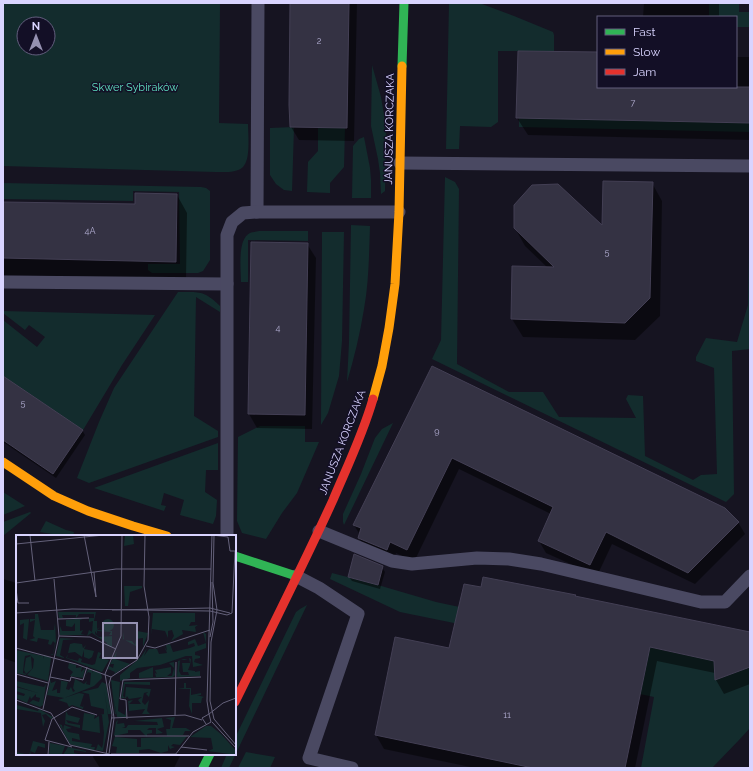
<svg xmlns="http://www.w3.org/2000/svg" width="753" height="771" font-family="Raleway,sans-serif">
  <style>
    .green { fill: #132c2d; fill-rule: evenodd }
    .shadow { fill: #0007 }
    .building { fill: #343243; stroke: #433f54 }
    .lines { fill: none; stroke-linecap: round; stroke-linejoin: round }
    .lane { stroke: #4a4962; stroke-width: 13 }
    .fast { stroke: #30b455; stroke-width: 9 }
    .slow { stroke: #ff9f0a; stroke-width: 9 }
    .jam { stroke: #e5322d; stroke-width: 9 }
    .labels { text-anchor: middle; stroke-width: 3; stroke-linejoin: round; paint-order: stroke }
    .number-label { font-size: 9px; fill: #b0acd0 }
    .park-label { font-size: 11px; fill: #5fe0c0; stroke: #130f26 }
    .street-label { font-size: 11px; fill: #d9d4ff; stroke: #130f26 }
    .inset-road { fill: none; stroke: #64617a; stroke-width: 1 }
    .view { fill: #9591b1; fill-opacity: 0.15; stroke: #9591b1; stroke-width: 2 }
    .inset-edge { fill: none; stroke: #d9d4ff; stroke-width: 2 }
  </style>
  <rect width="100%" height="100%" fill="#161421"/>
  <g class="green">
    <path d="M3 3H250V4H220L219 123 248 124C248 135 251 159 243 167 237 173 224 172 216 172L3 166ZM24 24H48V48H24Z"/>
    <path d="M449 3H477L482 4 514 16 553 32 554 35V51H498V122L491 127 460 126 459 149H446Z"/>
    <path d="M709 3H739V12H750V27H736V17H709Z"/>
    <path d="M372 65 381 97 386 127 385 191 381 194 380 173 378 159 371 126Z"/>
    <path d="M519 118 750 123V132L519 127Z"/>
    <path d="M294 127 292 191 284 190 276 184 270 175V128Z"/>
    <path d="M318 128H345L344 167 330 183V193L307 192 308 162 318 151Z"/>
    <path d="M364 137 370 168 371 180V198H352L353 146 359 139Z"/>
    <path d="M445 177 455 182 459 189 457 364 509 392H543L559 417 636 418 626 399 628 395 643 396 645 456 693 480 701 475 717 474 714 368 696 361V357L706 338 737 342 748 305 750 190V349L732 351 734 494 726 502 432 359 441 340Z"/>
    <path d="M3 183 201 187 206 188 210 191V260L203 271 198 273H152L148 270V264H180L179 192 133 191V201L3 199Z"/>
    <path d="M351 225 370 226C369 253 369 282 364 309 360 334 354 358 347 382L349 342Z"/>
    <path d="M259 231H308V241L248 240V282H241C241 270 237 239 250 233 252 232 256 232 259 231Z"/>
    <path d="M322 232H344L342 341 339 376 328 413 321 425Z"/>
    <path d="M178 292C199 292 204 290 220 306V312L196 297 194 416 218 431V437L89 483 77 478 99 422 114 388Z"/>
    <path d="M3 311 155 315 122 365 83 430 3 376V320L37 347 45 337 29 325 25 330 3 313Z"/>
    <path d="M393 423 344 525 343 522V514L361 474 375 438 382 429Z"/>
    <path d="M260 426H305V442H319L297 493 282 513 266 539 242 533 237 521 238 437Z"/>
    <path d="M218 443V470H206L205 492 217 500 216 516 213 524 180 515 184 500 164 493 161 505 166 506 164 511 94 488Z"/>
    <path d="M3 492 25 506 3 515Z"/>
    <path d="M30 512 31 513 3 536V522Z"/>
    <path d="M46 521 66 530 74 532 73 536H52V534L40 532Z"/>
    <path d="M332 573 378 585 436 602 700 658 714 657 715 680 750 667V728L739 740 712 768H641L654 697 640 694 508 634 400 612 330 579Z"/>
    <path d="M307 605 229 768H221L227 754H235V738L296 612 300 609Z"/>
    <path d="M246 752 275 757 270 768H238Z"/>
  </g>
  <g class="shadow">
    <path d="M291 3H357L354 141 299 140 291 127Z"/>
    <path d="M644 3H719V17H643Z"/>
    <path d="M598 53V87H736V57H750V140L528 135 517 118Z"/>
    <path d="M652 183 662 201 660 316 635 340 523 337 512 319 548 268 525 246 515 228 603 227Z"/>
    <path d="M177 195 187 213 186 279 3 275V203L136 205Z"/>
    <path d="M307 244 316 258 312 429 257 428 249 414Z"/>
    <path d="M432 367 738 522 745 534 695 584 612 544 597 576 546 553 539 541 551 514 459 469 414 562 396 553 394 562 366 550 359 538 360 535 354 525Z"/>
    <path d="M3 377 82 430 85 435 56 478 3 442Z"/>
    <path d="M382 567 385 572 380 589 352 581 349 577Z"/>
    <path d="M3 579 17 583V663L3 658Z"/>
    <path d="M481 588 575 596 576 597 750 634V684L724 694 716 680 715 673 657 661 635 768H475L384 749 376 735 450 649Z"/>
    <path d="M94 754H181L174 768H100L93 757Z"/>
  </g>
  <g class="building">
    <path d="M290 3H349L347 128 290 127 289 105Z"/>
    <path d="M518 51 598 52V87H750V123L516 118Z"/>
    <path d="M603 181 653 182 650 298 625 323 511 319 512 266 554 267 514 228V205L532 185 558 184 602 225Z"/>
    <path d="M135 193 177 194 176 262 3 258V202L135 204Z"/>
    <path d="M251 242 308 243 305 415 248 414Z"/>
    <path d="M432 366 725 508 739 522 688 573 606 532 590 565 538 541 553 507 452 458 407 550 390 542 387 550 358 538 361 528 353 525Z"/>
    <path d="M3 376 83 430 53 474 3 440Z"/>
    <path d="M354 554 383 566 378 585 348 577Z"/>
    <path d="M483 577 576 595 575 596 750 632V667L715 680 714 661 650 647 625 768H533L375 735 395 637 449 648 464 584 481 587Z"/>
  </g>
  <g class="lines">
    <g class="lane">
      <path d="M400 163 750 166"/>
      <path d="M257 212 258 3"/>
      <path d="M3 282 227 284"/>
      <path d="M319 531 392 561 412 564 477 558 509 559 541 564 701 602H725L750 576"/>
      <path d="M227 536V235L232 222 243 213 257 212H399"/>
      <path d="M296 576 319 588 358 614 309 758 352 768"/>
    </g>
    <g class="fast">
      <path d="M402 66 404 3"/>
      <path d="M235 556 296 576"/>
      <path d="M203 768 210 754"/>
    </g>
    <g class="slow">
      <path d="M373 399 382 366 389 328 395 284 399 212 402 66"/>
      <path d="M3 462 54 496 88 511 133 526 167 536"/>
    </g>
    <path class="jam" d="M235 702C268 635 302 568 333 500 347 467 363 434 373 399"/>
  </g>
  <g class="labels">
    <g class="number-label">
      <text x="319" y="44">2</text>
      <text x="633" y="106">7</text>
      <text x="90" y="234">4A</text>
      <text x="607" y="255">5</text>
      <text x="278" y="331">4</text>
      <text x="23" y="406">5</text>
      <text x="437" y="434">9</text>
      <text x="507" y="718">11</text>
    </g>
    <g class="park-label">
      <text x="135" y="91">Skwer Sybiraków</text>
    </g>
    <g class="street-label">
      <text transform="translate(389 129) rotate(-89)" y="4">JANUSZA KORCZAKA</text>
      <text transform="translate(342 442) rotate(-69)" y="4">JANUSZA KORCZAKA</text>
    </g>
  </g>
  <g transform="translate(16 535)">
    <rect width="220" height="220" fill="#161421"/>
    <path d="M117 0 118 9 108 11 109 1ZM108 51H126V53L114 57 112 71H109ZM42 77H80L78 86H81V94L84 92 80 96 82 95 96 96V100H93L95 97 81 96V99L79 96V99L83 102 96 101V112L90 110 91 108 76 98 77 97 71 101 73 95 76 97 77 86 73 87V83H78V79H63L60 83V80H46L47 83H43ZM137 78H179V87H175L173 91 182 90 179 92 180 97 166 95 167 99 155 106 158 101 156 95 152 96V103L149 96 136 94 135 100ZM19 79H22L25 95H38L39 88 40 106 37 120 34 119H37L39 108 37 106 35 110 32 109 33 105 22 103 21 107 13 105 19 103 17 101 19 85 14 87V84H19ZM86 90a6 6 0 1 1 12 0a6 6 0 1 1-12 0ZM59 84H67L64 85V96L67 95 65 99 69 100H44V91L46 96H59V88L56 92 50 91V85ZM4 85 13 84V85L11 105 7 103 8 88 4 90ZM107 96 108 105 116 106 119 110 121 96 132 98 127 112V103L120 104V111L107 104ZM187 97 190 99V113L179 117V120L184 121V123L179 124 178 127 187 130 177 132 176 121H170L144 130 121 133 114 138V143L104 146V140L125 122 131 113 128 121 133 114H141L143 119 151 118 148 111 151 116 150 110 154 109 157 117 174 113 179 111 178 108 172 110V107L179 104 182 111 190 108ZM44 103 60 104 47 105 44 120 49 123 40 121ZM58 108 66 109 67 113 70 110 68 114 78 116 76 122 73 124 68 122V115L66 122 59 117 52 118 54 109ZM0 115 27 121V124L28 120 35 123 32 146 11 140 17 133 18 124 14 120 9 121 8 127 7 138 10 139V140L0 138ZM101 116 99 124 114 129 98 139 99 137 92 134 93 131 97 133 98 129H94ZM82 117 85 118 83 123 93 125 86 137 50 123 52 119 51 123 62 126 63 123 66 124 65 127 76 130 79 129ZM15 121 16 134 10 139 8 135 10 123ZM173 123 175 124 174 130 172 135 179 136V133V137L184 136V141L161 142 162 126 168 124 172 125H164L163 136 165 140H173L172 137H167L166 128H174ZM158 127 159 140 157 142 123 143V138L137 132V142H140L139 138 141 139 139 135 155 132V138L151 141H156L158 133 153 128ZM53 128 60 130V133L66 132 65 137 69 133 67 143 54 141 57 137 52 133ZM72 134 76 135 77 138V135L85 138 86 143 78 151 48 163 31 160 35 144V148L40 146 36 156 41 154V158H44L45 146 42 145 41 149 42 145 52 147 50 154 53 155 55 152 57 157 59 156 57 153 59 144 68 149 71 146 70 149 74 150 75 138 72 137 70 140ZM95 145 104 147 102 176 109 180 110 172V182H101L97 159 100 179H99ZM0 146 28 152 30 149 27 170 24 172 13 168 17 165 23 167 24 163 20 162V159L15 164 14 161 11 168 0 163V159L8 161 9 159 0 156V152L22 158 0 151ZM86 147 90 149 95 179H92L88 155 93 187 87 216 80 215 82 209 86 213 87 209 88 198 86 180H84L88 179V174L75 171 73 159 65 157 82 153ZM108 147H134V150L109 149 107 161 109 163 110 152 135 154 133 162 130 159 132 157 128 158 126 167 129 170 133 165 131 176 134 179H126L129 174 113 176 112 166 117 165 113 169H125L122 165 126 162 113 164 111 161 110 163H105ZM168 148H170V153H175V160L185 158V160H181L188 162 186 163 185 168H176V179L173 171 174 154H161L168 153ZM63 158 68 159 64 171 67 172 68 168 67 174 56 170 53 172 51 168 42 165ZM1 170 22 176 23 174 37 182 35 184 30 179 26 180 29 186 27 192 25 178 0 174ZM50 176 52 180 64 183 62 188 50 185 52 188 64 190V193L49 189ZM68 178 79 180 78 184 83 181 84 198 66 195ZM159 182 156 193H170L175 196H169L167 200 151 201 150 194H154L155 185 149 183ZM146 183 148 192 141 194 147 198 140 199V193H133L131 195H136V198L131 199V202L124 195H112V198L98 201 100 187 102 185 101 189 108 188 109 192 106 193H110L112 190H142L141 187 118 186ZM43 189 46 190 47 195 48 190 56 193 50 194 52 197 63 199 64 205 56 203V206L76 209 75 212H79L78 216 54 209ZM190 191H195L206 200 220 216V220L192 216 197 214 195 203 174 202ZM171 201 164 210 157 209 155 211 159 212 154 214 152 210V216L145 218 133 214 123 215V218H100L101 212 96 211 99 202 121 204V212H125V203ZM17 206 29 209V213L22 211 19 218 14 216 15 220 0 219V217L13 220ZM34 208 49 211 46 219 33 220ZM52 212 70 216V217L58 215V218L67 220H47Z" fill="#132c2d"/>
    <path class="inset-road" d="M14 0 19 46M68 0 80 62 78 37M196 0 212 2 214 16H219M198 0 197 48 201 75 195 107 194 166 198 184 220 210M0 9 88 0M0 48 100 34H195M0 54 2 68H13M96 75 194 73 214 78M0 78 56 74 194 76 211 80 216 78M216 78 219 16M42 84 73 83M43 101 74 102 100 114M194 102 197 87 196 47M130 111 139 113 194 95M0 113 60 129 95 142M0 139 32 148M34 142 54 146 55 142 67 145 71 132M95 142 121 125 132 105 133 82 128 51 129 0M0 165 35 178 54 210 93 219M27 174 43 101 38 44M193 179 191 166 196 0M193 179 207 168 220 163M159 181 160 127M95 183 169 180 186 185M111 184 110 165 104 164 107 145 185 142M196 187 220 213M190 189 186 183 193 179M99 201H173M56 212 29 205 36 184 56 172 81 180M165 212 191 215M93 219 98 183 93 149 95 142M95 219H160M32 220 33 207M90 220 96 180 89 139 105 101 106 0M159 220 177 197 195 187 193 179"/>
    <path class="view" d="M87 88H121V123H87Z"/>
    <rect width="220" height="220" class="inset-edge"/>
  </g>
  <rect width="753" height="771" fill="none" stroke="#d9d4ff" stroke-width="8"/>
  <rect x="597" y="16" width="140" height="72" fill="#130f26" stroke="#625e7d"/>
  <rect x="605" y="29" width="20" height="6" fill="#30b455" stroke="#625e7d"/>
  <text x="633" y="36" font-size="12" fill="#d9d4ff">Fast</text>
  <rect x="605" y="49" width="20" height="6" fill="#ff9f0a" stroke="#625e7d"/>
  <text x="633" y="56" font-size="12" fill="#d9d4ff">Slow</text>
  <rect x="605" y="69" width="20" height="6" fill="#e5322d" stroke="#625e7d"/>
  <text x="633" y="76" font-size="12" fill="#d9d4ff">Jam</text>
  <g transform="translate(36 36)"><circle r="19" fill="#130f26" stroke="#625e7d"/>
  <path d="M0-3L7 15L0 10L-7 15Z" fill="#9591b1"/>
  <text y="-6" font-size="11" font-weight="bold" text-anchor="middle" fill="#d9d4ff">N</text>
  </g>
</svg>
